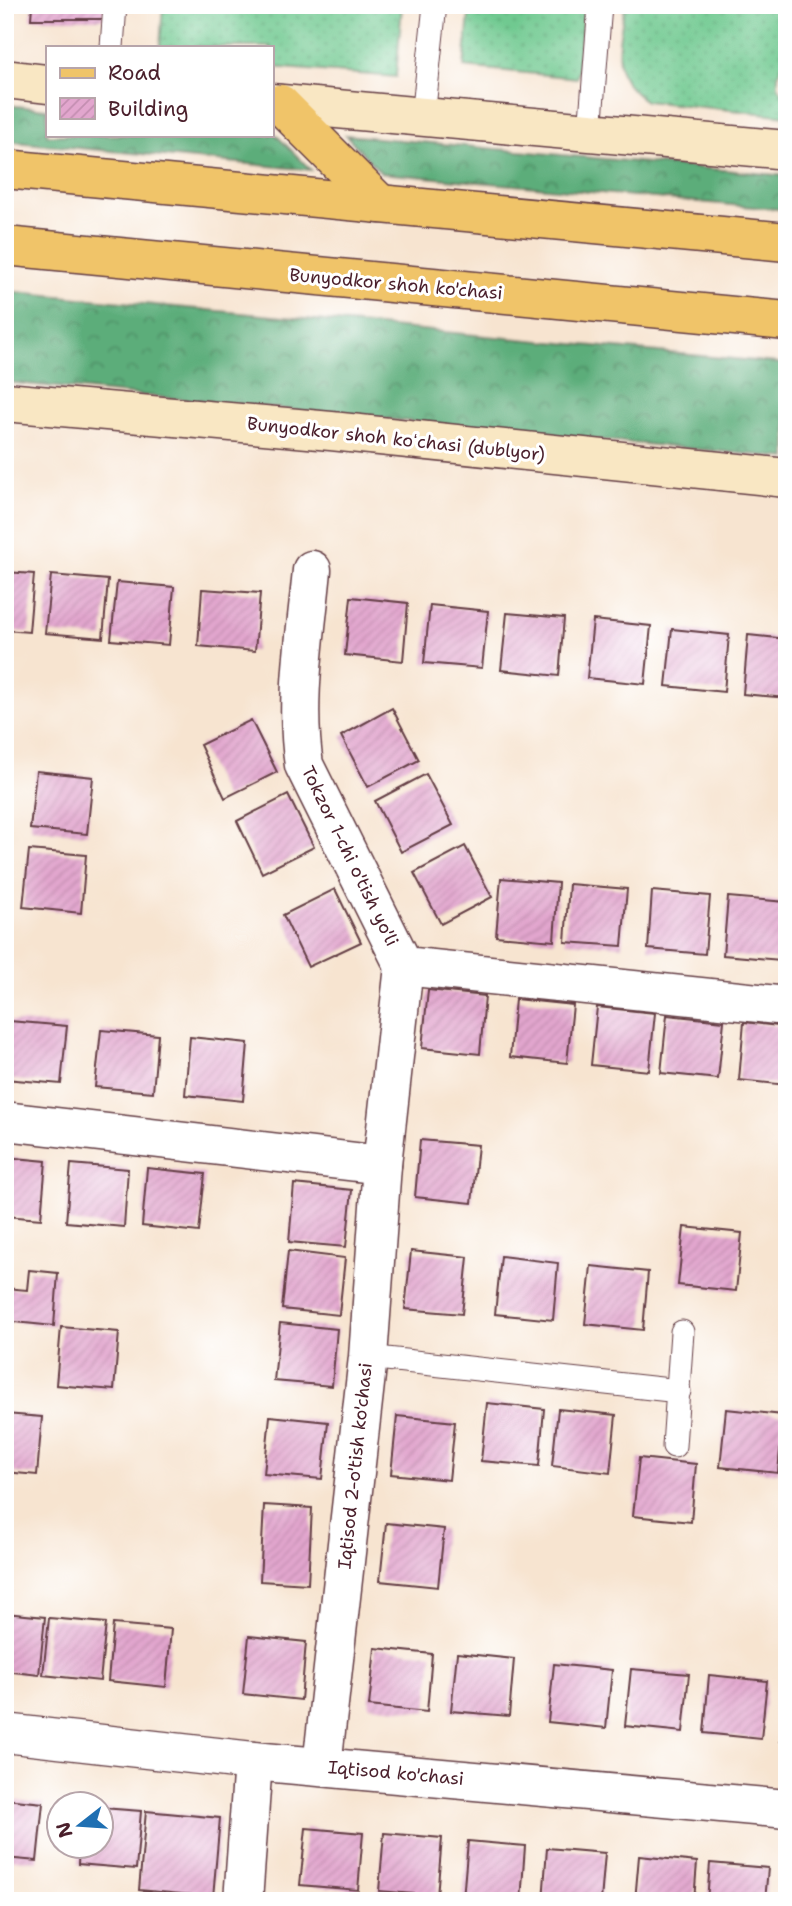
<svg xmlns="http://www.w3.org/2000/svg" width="792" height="1906" font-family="'Shantell Sans',sans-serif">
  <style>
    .grass { fill: url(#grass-dots); stroke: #5d745e; stroke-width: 2 }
    .forest { fill: url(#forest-crowns); stroke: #536652; stroke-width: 2 }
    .building { fill: url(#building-hatch) }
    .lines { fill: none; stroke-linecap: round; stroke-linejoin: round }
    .lane-casing { stroke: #643d44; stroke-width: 25 }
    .street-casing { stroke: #643d44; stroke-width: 41 }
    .secondary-casing { stroke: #643d44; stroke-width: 41 }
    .primary-casing { stroke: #643d44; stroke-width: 41 }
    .lane { stroke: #fff; stroke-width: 23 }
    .street { stroke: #fff; stroke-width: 38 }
    .secondary { stroke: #f9e7c3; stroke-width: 38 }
    .primary { stroke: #f0c469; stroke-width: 38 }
    .labels { text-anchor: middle; stroke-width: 6; stroke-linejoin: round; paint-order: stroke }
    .street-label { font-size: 18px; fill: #4a1f2b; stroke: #fff }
  </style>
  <defs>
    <pattern id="grass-dots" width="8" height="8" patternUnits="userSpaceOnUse" patternTransform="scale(1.75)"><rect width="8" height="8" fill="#70c990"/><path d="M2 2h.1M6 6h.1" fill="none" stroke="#62ac7c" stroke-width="1.8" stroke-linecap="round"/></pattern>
    <pattern id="forest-crowns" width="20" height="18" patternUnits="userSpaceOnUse" patternTransform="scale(1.75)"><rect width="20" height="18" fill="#5cad7a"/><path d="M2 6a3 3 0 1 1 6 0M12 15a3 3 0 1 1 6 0" fill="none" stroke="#4e8c64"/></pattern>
    <pattern id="building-hatch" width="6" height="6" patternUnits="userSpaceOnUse" patternTransform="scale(1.75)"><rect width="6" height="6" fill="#e2a6ce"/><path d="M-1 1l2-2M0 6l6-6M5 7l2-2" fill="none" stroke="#c38eb1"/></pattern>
  </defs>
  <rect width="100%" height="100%" fill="#fff"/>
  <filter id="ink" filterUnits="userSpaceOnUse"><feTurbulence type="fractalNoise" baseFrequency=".0143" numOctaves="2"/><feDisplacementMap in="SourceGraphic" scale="14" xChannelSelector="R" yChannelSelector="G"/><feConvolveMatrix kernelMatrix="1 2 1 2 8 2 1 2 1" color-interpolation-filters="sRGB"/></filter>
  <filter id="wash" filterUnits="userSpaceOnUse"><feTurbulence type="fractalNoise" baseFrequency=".00686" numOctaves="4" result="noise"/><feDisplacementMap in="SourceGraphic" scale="28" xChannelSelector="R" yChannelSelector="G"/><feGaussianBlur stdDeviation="1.57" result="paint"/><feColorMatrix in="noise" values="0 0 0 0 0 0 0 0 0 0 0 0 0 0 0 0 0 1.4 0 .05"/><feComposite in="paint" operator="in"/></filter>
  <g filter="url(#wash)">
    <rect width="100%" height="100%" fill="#f7e4d0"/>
    <g class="grass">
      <path d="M163 5H402L396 77 271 67V47H160Z"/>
      <path d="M470 5H584L577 78 464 67Z"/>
      <path d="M625 5H787V57L778 75V86L787 100V116L646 101C607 75 619 45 625 5Z"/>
    </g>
    <g class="forest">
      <path d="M5 105 47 109V135H271V130L311 170 5 141Z"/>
      <path d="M346 135 787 176V210L381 173Z"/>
      <path d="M5 291 787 364V458L5 382Z"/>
    </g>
    <g id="blocks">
      <g class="building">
        <path d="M32 5H104L103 19H31Z"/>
        <path d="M5 572 34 574 29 632 5 630Z"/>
        <path d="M51 575 108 580 103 638 45 633Z"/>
        <path d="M117 582 174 587 169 645 111 640Z"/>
        <path d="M202 589 260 593 255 651 198 646Z"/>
        <path d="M351 597 408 603 403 661 345 655Z"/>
        <path d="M430 605 488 611 482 668 424 663Z"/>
        <path d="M507 613 564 618 559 676 501 670Z"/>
        <path d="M593 620 651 626 645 684 587 678Z"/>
        <path d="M672 629 729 635 724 692 666 686Z"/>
        <path d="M748 635 787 639V698L743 694Z"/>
        <path d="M392 708 419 760 368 787 341 736Z"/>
        <path d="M251 720 277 772 225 798 200 745Z"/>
        <path d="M36 771 93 777 87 834 30 829Z"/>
        <path d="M426 774 453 825 401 852 375 801Z"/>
        <path d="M288 795 314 847 262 873 237 821Z"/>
        <path d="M465 846 492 897 441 924 414 873Z"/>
        <path d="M29 850 86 855 81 913 23 907Z"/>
        <path d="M501 878 558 883 554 941 496 936Z"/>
        <path d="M569 884 627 889 622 946 565 942Z"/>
        <path d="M335 889 361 942 308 967 283 915Z"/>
        <path d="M652 891 710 896 705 954 648 949Z"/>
        <path d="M728 897 786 902 781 960 723 955Z"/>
        <path d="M428 990 485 996 480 1054 422 1048Z"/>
        <path d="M515 999 573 1005 567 1063 510 1057Z"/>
        <path d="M597 1007 655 1013 649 1071 591 1065Z"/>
        <path d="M667 1015 724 1021 718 1079 661 1073Z"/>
        <path d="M9 1021 67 1026 61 1084 5 1079Z"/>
        <path d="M744 1022 787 1027V1085L739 1080Z"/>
        <path d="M101 1030 158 1035 153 1092 95 1087Z"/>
        <path d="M190 1037 248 1043 243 1101 185 1095Z"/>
        <path d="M420 1140 478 1145 472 1203 415 1197Z"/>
        <path d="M5 1157 46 1161 41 1219 5 1216Z"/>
        <path d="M71 1164 128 1169 124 1227 66 1222Z"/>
        <path d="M147 1168 205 1174 199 1232 142 1226Z"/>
        <path d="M294 1184 352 1190 346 1247 289 1242Z"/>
        <path d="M684 1227 742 1233 736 1291 678 1285Z"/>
        <path d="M288 1251 345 1258 339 1315 282 1309Z"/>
        <path d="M411 1251 468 1257 462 1314 405 1309Z"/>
        <path d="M501 1256 558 1263 553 1320 495 1314Z"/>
        <path d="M591 1266 648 1272 643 1330 585 1324Z"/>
        <path d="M29 1270 58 1273 54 1326 5 1321V1288L27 1290Z"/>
        <path d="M280 1323 337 1329 332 1386 274 1381Z"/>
        <path d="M61 1327 119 1332 114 1390 56 1385Z"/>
        <path d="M487 1403 544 1409 539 1466 481 1461Z"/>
        <path d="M558 1409 616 1415 610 1473 552 1466Z"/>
        <path d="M726 1409 783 1415 778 1473 720 1467Z"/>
        <path d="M5 1414 42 1417 37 1475 5 1472Z"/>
        <path d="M270 1416 328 1422 322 1479 264 1474Z"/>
        <path d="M397 1416 455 1422 449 1480 391 1474Z"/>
        <path d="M639 1458 696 1464 691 1522 633 1516Z"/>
        <path d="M264 1505 312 1508 308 1584 260 1581Z"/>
        <path d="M386 1523 444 1529 438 1587 380 1581Z"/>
        <path d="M5 1613 45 1617 39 1675 5 1671Z"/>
        <path d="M49 1618 106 1623 100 1681 43 1675Z"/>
        <path d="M113 1624 171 1629 166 1687 108 1681Z"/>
        <path d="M249 1636 306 1642 301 1700 243 1694Z"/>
        <path d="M375 1648 432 1654 427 1712 369 1706Z"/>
        <path d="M457 1653 514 1659 509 1716 451 1711Z"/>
        <path d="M554 1664 612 1670 606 1728 548 1722Z"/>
        <path d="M631 1669 689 1674 683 1732 625 1726Z"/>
        <path d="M709 1675 767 1681 761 1739 704 1733Z"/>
        <path d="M785 1690H787V1742L780 1741Z"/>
        <path d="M5 1799 43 1803 37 1861 5 1858Z"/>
        <path d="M102 1808 141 1811 136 1869 78 1864 79 1846H102Z"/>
        <path d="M146 1811 220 1818 213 1897 139 1890Z"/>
        <path d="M306 1828 363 1833 358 1890 300 1885Z"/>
        <path d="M384 1833 442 1838 437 1896 379 1891Z"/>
        <path d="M468 1841 525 1846 521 1901 463 1899Z"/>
        <path d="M547 1848 605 1853 601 1901H543Z"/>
        <path d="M639 1856 697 1862 694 1901H635Z"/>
        <path d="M710 1863 768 1868 765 1901H707Z"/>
      </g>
    </g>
  </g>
  <g filter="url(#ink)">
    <use href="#blocks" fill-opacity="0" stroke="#643d44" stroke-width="2"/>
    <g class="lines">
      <g class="lane-casing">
        <g id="lane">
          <path d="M112 47 115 5"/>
          <path d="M423 117 435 5"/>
          <path d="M590 132 600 5"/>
          <path d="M368 1357 679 1391"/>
          <path d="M674 1446 682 1332"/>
        </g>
      </g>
      <g class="street-casing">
        <g id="street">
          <path d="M312 570C306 635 294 701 304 765L404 966 787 1006"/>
          <path d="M5 1121 382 1165"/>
          <path d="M5 1733 253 1761 787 1809"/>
          <path d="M322 1766 368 1357 382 1165 404 966"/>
          <path d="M243 1901 253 1761"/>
        </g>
      </g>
      <g class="secondary-casing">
        <g id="secondary">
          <path d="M5 79 47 84"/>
          <path d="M271 103 787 150"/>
          <path d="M5 402 331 431 787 478"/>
        </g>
      </g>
      <g class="primary-casing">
        <g id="primary">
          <path d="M280 104 380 204"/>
          <path d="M5 169 787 242"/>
          <path d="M5 246 787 321"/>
        </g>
      </g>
      <use href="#lane" class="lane"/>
      <use href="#street" class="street"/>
      <use href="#secondary" class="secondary"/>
      <use href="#primary" class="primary"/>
    </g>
  </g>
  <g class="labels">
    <g class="street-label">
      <text transform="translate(396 284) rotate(5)" y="6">Bunyodkor shoh ko'chasi</text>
      <text transform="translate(396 439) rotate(6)" y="6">Bunyodkor shoh koʻchasi (dublyor)</text>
      <text transform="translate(350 856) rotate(64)" y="6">Tokzor 1-chi o'tish yo'li</text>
      <text transform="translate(355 1466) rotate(-84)" y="6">Iqtisod 2-o'tish ko'chasi</text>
      <text transform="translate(396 1773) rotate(5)" y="6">Iqtisod ko'chasi</text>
    </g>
  </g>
  <rect width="792" height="1906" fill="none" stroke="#fff" stroke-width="28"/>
  <rect x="46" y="46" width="228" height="91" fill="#ffffff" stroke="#b7a5aa" stroke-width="2"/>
  <rect x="60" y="68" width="35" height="10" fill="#f0c469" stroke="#b7a5aa" stroke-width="2"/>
  <text x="108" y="80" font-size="21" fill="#4a1f2b">Road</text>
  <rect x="60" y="98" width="35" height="21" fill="url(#building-hatch)" stroke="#b7a5aa" stroke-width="2"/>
  <text x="108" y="116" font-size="21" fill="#4a1f2b">Building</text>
  <g transform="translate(80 1825) rotate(253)"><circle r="33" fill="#ffffff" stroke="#b7a5aa" stroke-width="2"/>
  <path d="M0-5L12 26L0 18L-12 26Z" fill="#1f6fb2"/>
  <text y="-10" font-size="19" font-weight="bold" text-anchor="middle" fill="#4a1f2b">N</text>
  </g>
</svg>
